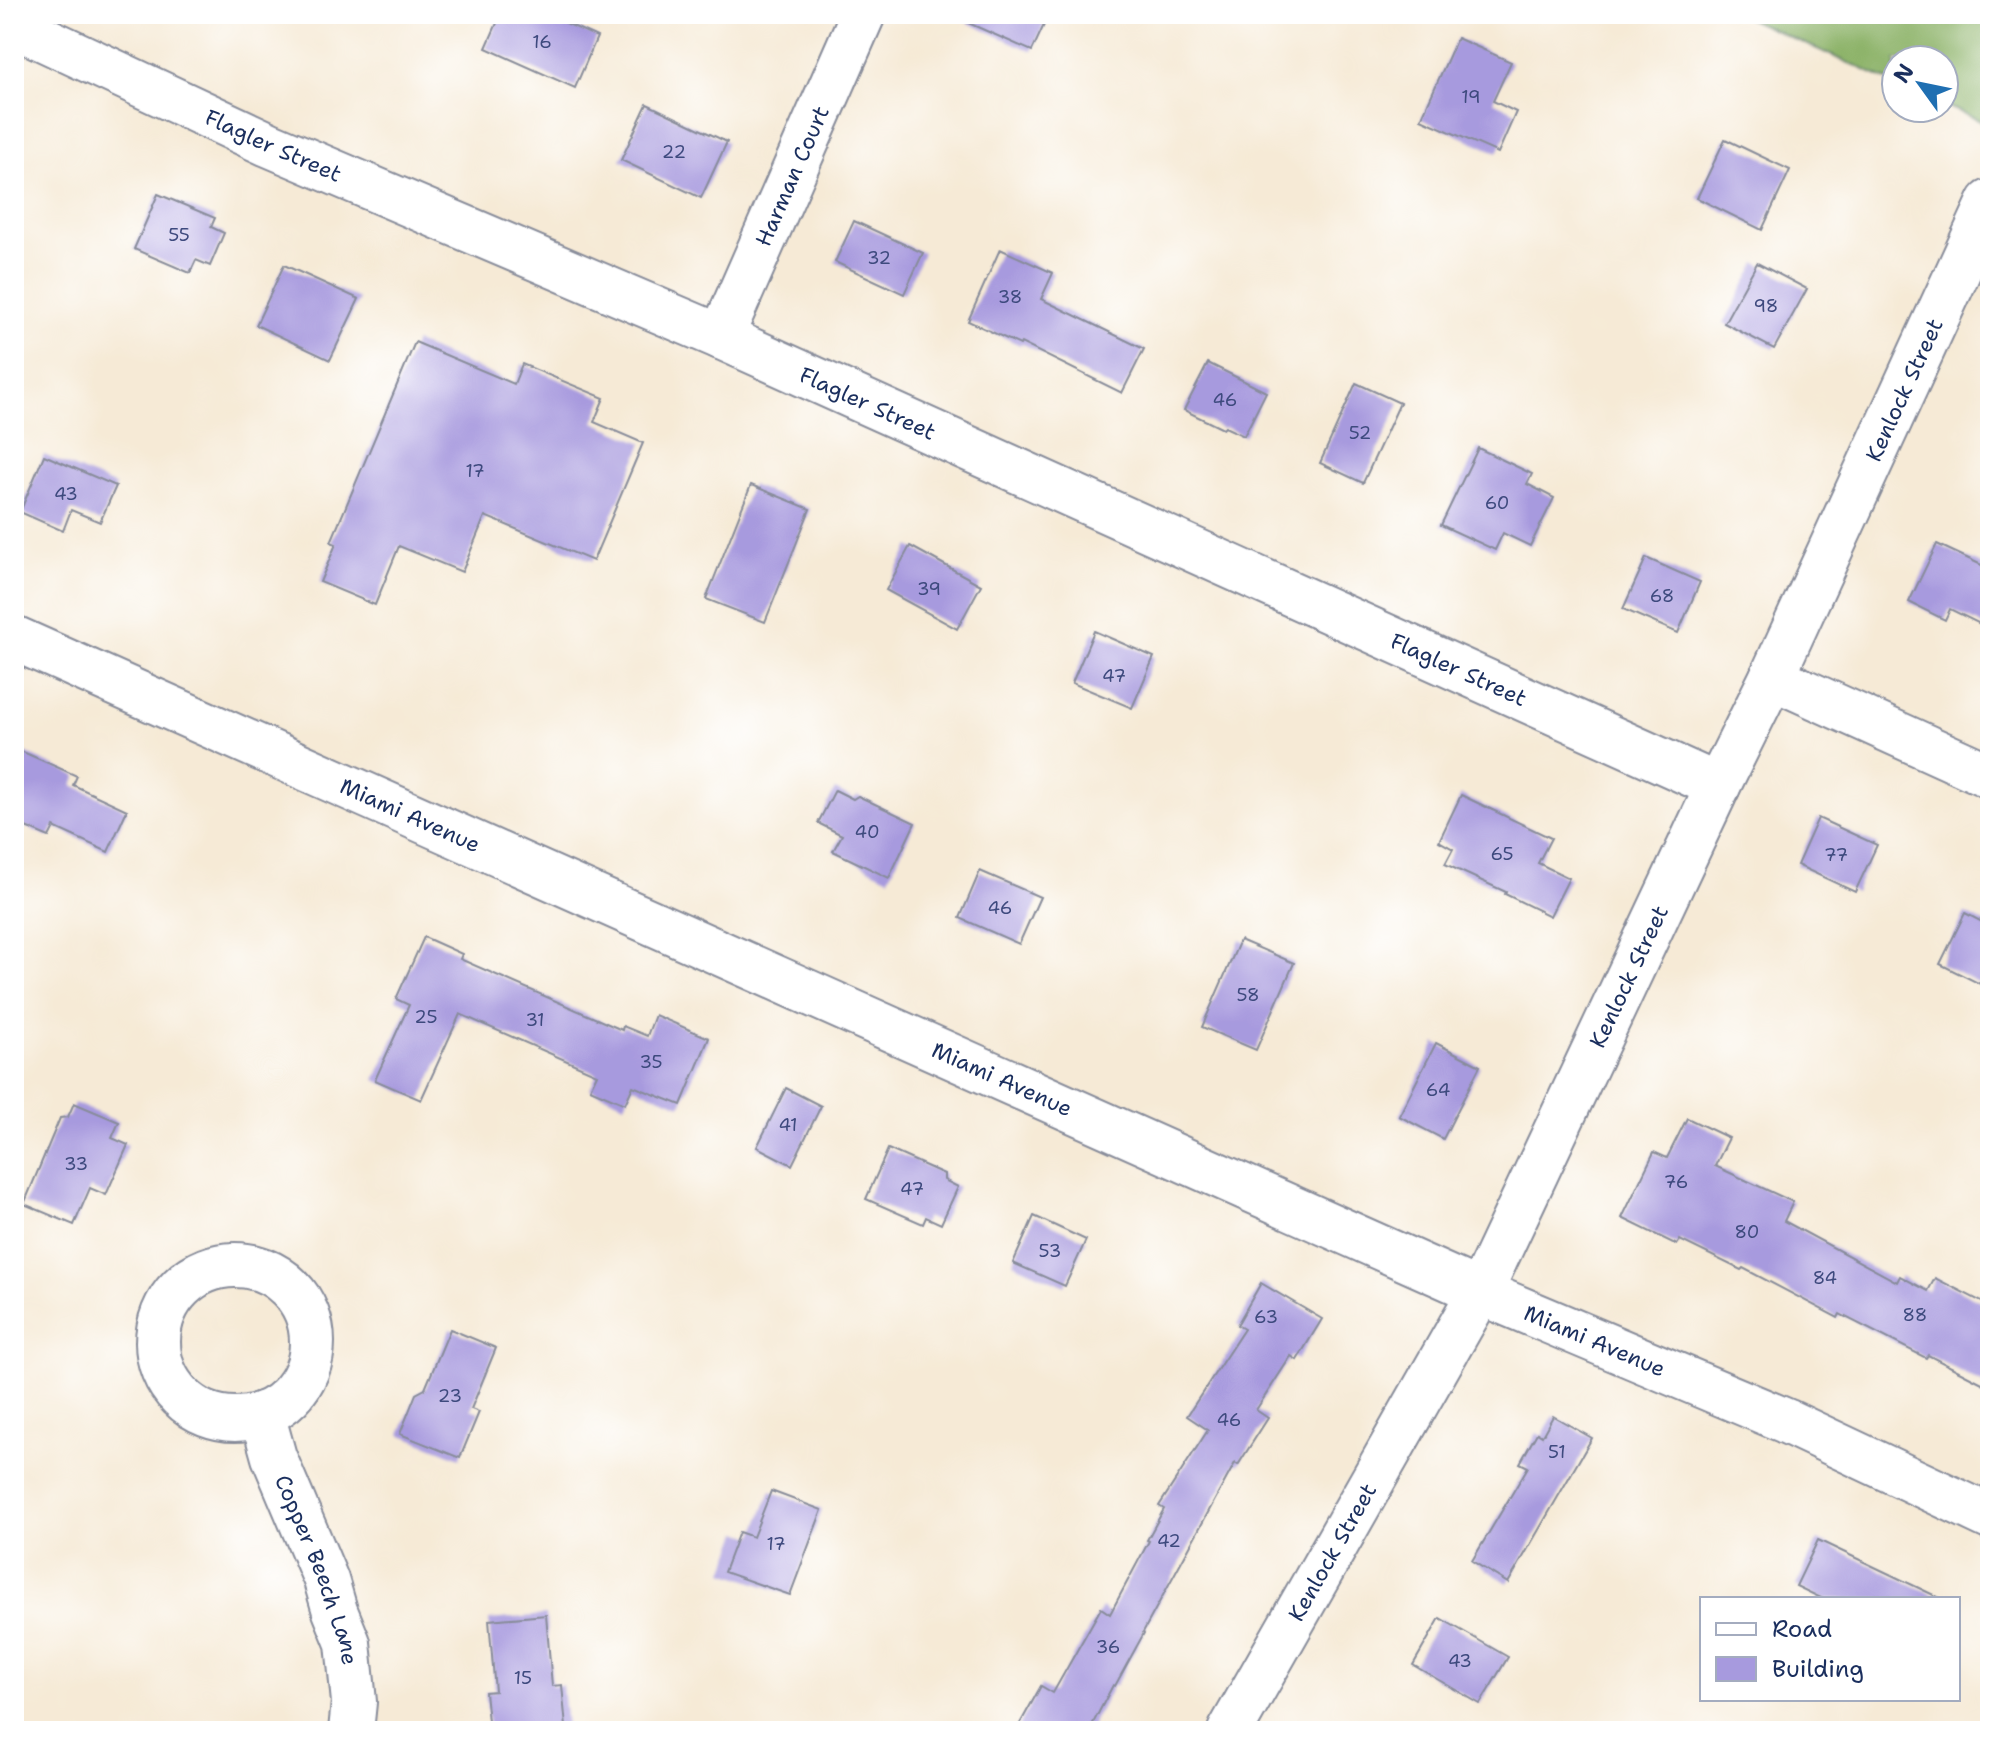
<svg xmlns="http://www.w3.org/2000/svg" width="2004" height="1745" font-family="'Shantell Sans',sans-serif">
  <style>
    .forest { fill: #8db369; stroke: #547164; stroke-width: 2 }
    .building { fill: #a79ade }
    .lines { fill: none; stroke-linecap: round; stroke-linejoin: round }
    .minor-casing { stroke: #888c9a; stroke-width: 48 }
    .minor { stroke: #fff; stroke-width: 44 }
    .labels { text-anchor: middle; stroke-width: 8; stroke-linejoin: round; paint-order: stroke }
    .number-label { font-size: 18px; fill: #3e4a7e }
    .street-label { font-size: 22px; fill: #1b2f5e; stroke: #fff }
  </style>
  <rect width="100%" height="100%" fill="#fff"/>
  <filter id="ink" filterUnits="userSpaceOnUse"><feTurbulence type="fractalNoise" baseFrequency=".0125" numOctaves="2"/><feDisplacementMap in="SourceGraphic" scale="16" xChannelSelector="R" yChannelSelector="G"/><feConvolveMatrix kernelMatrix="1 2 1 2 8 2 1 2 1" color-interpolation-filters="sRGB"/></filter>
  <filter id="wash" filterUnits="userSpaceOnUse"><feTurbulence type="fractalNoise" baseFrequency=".006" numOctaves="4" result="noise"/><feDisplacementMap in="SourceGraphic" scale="32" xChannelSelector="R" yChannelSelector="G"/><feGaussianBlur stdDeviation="1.8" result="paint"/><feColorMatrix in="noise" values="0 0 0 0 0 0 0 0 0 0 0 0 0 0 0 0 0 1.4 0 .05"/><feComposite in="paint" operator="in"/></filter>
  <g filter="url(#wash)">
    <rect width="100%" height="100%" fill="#f6ead6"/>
    <path class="forest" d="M1738 14H1990V125L1944 105V60H1896V84Z"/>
    <g id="blocks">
      <g class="building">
        <path d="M501 14H546L597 37 575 88 486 48Z"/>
        <path d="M948 14H1049L1032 51Z"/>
        <path d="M1457 38 1511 62 1493 101 1516 112 1498 153 1421 119Z"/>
        <path d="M647 104 727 142 701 198 621 160Z"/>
        <path d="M1725 139 1790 170 1762 230 1697 198Z"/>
        <path d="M158 194 215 218 211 227 224 233 210 266 196 260 190 273 134 249Z"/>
        <path d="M854 221 923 253 904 294 835 262Z"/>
        <path d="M1000 249 1053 273 1041 299 1144 349 1122 393 1021 343 1020 345 968 321Z"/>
        <path d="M1757 263 1807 289 1774 349 1724 323Z"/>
        <path d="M284 265 359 299 330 360 256 325Z"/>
        <path d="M415 342 514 384 522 364 604 398 594 422 643 443 593 561 485 516 462 572 399 546 375 605 320 582 336 544 331 542Z"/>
        <path d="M1208 363 1266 392 1244 436 1225 427 1223 429 1184 410Z"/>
        <path d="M1356 383 1400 403 1363 483 1320 463Z"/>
        <path d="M1478 448 1532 474 1527 484 1554 498 1530 546 1503 533 1495 550 1441 525Z"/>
        <path d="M44 455 116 486 100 522 71 510 63 531 20 512Z"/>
        <path d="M751 485 810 509 765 622 706 599Z"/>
        <path d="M1937 544 1990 569V629L1950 609 1945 620 1909 602Z"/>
        <path d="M910 546 981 585 957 629 886 590Z"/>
        <path d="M1646 558 1700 582 1678 633 1623 609Z"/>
        <path d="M1094 631 1154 657 1132 708 1072 683Z"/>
        <path d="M14 748 77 776 73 785 127 810 108 852 54 827 49 837 14 822Z"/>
        <path d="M835 790 853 799 858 796 915 823 889 878 833 851 842 835 818 823Z"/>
        <path d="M1461 795 1551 838 1538 863 1569 878 1550 916 1505 894 1506 892 1445 864 1453 849 1439 841Z"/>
        <path d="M1818 818 1877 845 1855 892 1797 865Z"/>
        <path d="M980 871 1040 897 1019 944 960 918Z"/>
        <path d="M1965 913 1990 926V989L1940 964Z"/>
        <path d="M424 937 462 954 460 959 622 1030 623 1026 647 1036 655 1015 709 1038 681 1105 633 1086 625 1104 590 1089 597 1074 460 1014 421 1100 375 1080 409 1005 396 999Z"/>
        <path d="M1240 940 1294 963 1256 1050 1202 1027Z"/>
        <path d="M1436 1043 1480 1066 1443 1139 1399 1116Z"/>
        <path d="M786 1088 821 1106 792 1165 757 1147Z"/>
        <path d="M74 1103 119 1122 112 1138 128 1145 106 1195 90 1188 74 1225 24 1204 60 1118 68 1117Z"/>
        <path d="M1687 1118 1729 1138 1715 1166 1793 1202 1784 1221 1897 1282 1900 1276 1928 1291 1935 1278 1990 1306V1387L1928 1355 1926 1358 1840 1314 1838 1318 1743 1268 1741 1270 1680 1240 1677 1245 1622 1218 1654 1152 1667 1158Z"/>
        <path d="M888 1149 944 1174V1180L958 1187 941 1224 926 1217 923 1224 866 1199Z"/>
        <path d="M1034 1216 1086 1240 1065 1286 1013 1263Z"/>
        <path d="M1261 1283 1322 1319 1297 1360 1291 1356 1256 1410 1268 1418 1238 1465 1235 1463 1143 1632 1144 1633 1115 1686 1113 1685 1089 1731H1016L1041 1686 1053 1693 1101 1608 1110 1614 1149 1541 1147 1540 1164 1509 1159 1506 1208 1430 1187 1416 1244 1329 1237 1325Z"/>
        <path d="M450 1329 496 1348 471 1409 479 1412 460 1458 400 1434 416 1394 425 1389Z"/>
        <path d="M1553 1416 1592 1438 1508 1583 1472 1561 1528 1467 1520 1463 1537 1433 1542 1436Z"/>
        <path d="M771 1491 822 1510 790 1595 724 1572 739 1532 753 1537Z"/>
        <path d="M1818 1540 1942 1599H1823L1796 1586Z"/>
        <path d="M546 1615 552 1686 562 1685 566 1727 521 1731H489L485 1692 495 1691 489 1620Z"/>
        <path d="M1440 1618 1508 1657 1480 1704 1413 1665Z"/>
      </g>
    </g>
  </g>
  <g filter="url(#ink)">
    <use href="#blocks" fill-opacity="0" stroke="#888c9a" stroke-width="2"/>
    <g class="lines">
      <g class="minor-casing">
        <g id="minor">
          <path id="s1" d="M14 25 268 144 721 337 1718 786"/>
          <path id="s2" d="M721 337 863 14"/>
          <path id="s3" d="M14 638 1480 1292 1786 1421 1990 1517"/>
          <path d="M1772 677 1990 776"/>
          <circle cx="235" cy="1342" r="77"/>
          <path id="s4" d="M262 1414 274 1457 326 1580 335 1611 348 1643 354 1702 351 1731"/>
          <path id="s5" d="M1230 1731 1480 1292 1718 786 1772 677 1990 202"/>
        </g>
      </g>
      <use href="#minor" class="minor"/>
    </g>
  </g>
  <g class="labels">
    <g class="number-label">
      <text x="542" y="48">16</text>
      <text x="1471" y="103">19</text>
      <text x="674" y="158">22</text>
      <text x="179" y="241">55</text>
      <text x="879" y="264">32</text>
      <text x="1010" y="303">38</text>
      <text x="1766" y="312">98</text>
      <text x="1225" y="406">46</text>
      <text x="1360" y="439">52</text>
      <text x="475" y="477">17</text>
      <text x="66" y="500">43</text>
      <text x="1497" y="509">60</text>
      <text x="929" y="595">39</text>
      <text x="1662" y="602">68</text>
      <text x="1114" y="682">47</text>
      <text x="867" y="838">40</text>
      <text x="1502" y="860">65</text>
      <text x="1836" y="861">77</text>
      <text x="1000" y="914">46</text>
      <text x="1248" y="1001">58</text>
      <text x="426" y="1023">25</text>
      <text x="535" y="1026">31</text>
      <text x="651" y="1068">35</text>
      <text x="1438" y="1096">64</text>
      <text x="788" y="1131">41</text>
      <text x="76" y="1170">33</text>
      <text x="1676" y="1188">76</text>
      <text x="912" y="1195">47</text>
      <text x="1747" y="1238">80</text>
      <text x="1050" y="1257">53</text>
      <text x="1825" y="1284">84</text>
      <text x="1915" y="1321">88</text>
      <text x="1266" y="1323">63</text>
      <text x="450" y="1402">23</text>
      <text x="1229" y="1426">46</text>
      <text x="1557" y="1458">51</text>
      <text x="1169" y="1547">42</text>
      <text x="776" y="1550">17</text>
      <text x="1108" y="1653">36</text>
      <text x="1460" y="1667">43</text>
      <text x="523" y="1684">15</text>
    </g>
    <g class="street-label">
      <text dy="8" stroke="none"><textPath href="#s1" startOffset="286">Flagler Street</textPath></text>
      <text dy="8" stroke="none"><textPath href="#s2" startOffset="176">Harman Court</textPath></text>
      <text dy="8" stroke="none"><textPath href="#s5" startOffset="1502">Kenlock Street</textPath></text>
      <text dy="8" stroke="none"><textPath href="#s1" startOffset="934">Flagler Street</textPath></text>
      <text dy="8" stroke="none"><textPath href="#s1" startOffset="1582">Flagler Street</textPath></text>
      <text dy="8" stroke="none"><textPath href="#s3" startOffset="434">Miami Avenue</textPath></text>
      <text dy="8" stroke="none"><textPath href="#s5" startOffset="854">Kenlock Street</textPath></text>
      <text dy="8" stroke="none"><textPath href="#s3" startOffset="1082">Miami Avenue</textPath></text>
      <text dy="8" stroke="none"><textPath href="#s3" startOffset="1730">Miami Avenue</textPath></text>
      <text dy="8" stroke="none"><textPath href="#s5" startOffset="206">Kenlock Street</textPath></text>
      <text dy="8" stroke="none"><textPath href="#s4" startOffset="166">Copper Beech Lane</textPath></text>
    </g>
  </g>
  <rect width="2004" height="1745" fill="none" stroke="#fff" stroke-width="48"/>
  <rect x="1700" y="1597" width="260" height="104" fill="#ffffff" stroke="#a4acbf" stroke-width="2"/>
  <rect x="1716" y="1623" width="40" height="12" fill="#ffffff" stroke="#a4acbf" stroke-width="2"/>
  <text x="1772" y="1637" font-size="24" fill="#1b2f5e">Road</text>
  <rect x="1716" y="1657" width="40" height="24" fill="#a79ade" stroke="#a4acbf" stroke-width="2"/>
  <text x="1772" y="1677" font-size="24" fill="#1b2f5e">Building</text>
  <g transform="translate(1920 84) rotate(303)"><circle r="38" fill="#ffffff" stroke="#a4acbf" stroke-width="2"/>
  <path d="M0-6L14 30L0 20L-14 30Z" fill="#1f6fb2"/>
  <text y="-12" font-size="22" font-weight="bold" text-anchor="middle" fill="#1b2f5e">N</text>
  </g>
</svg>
